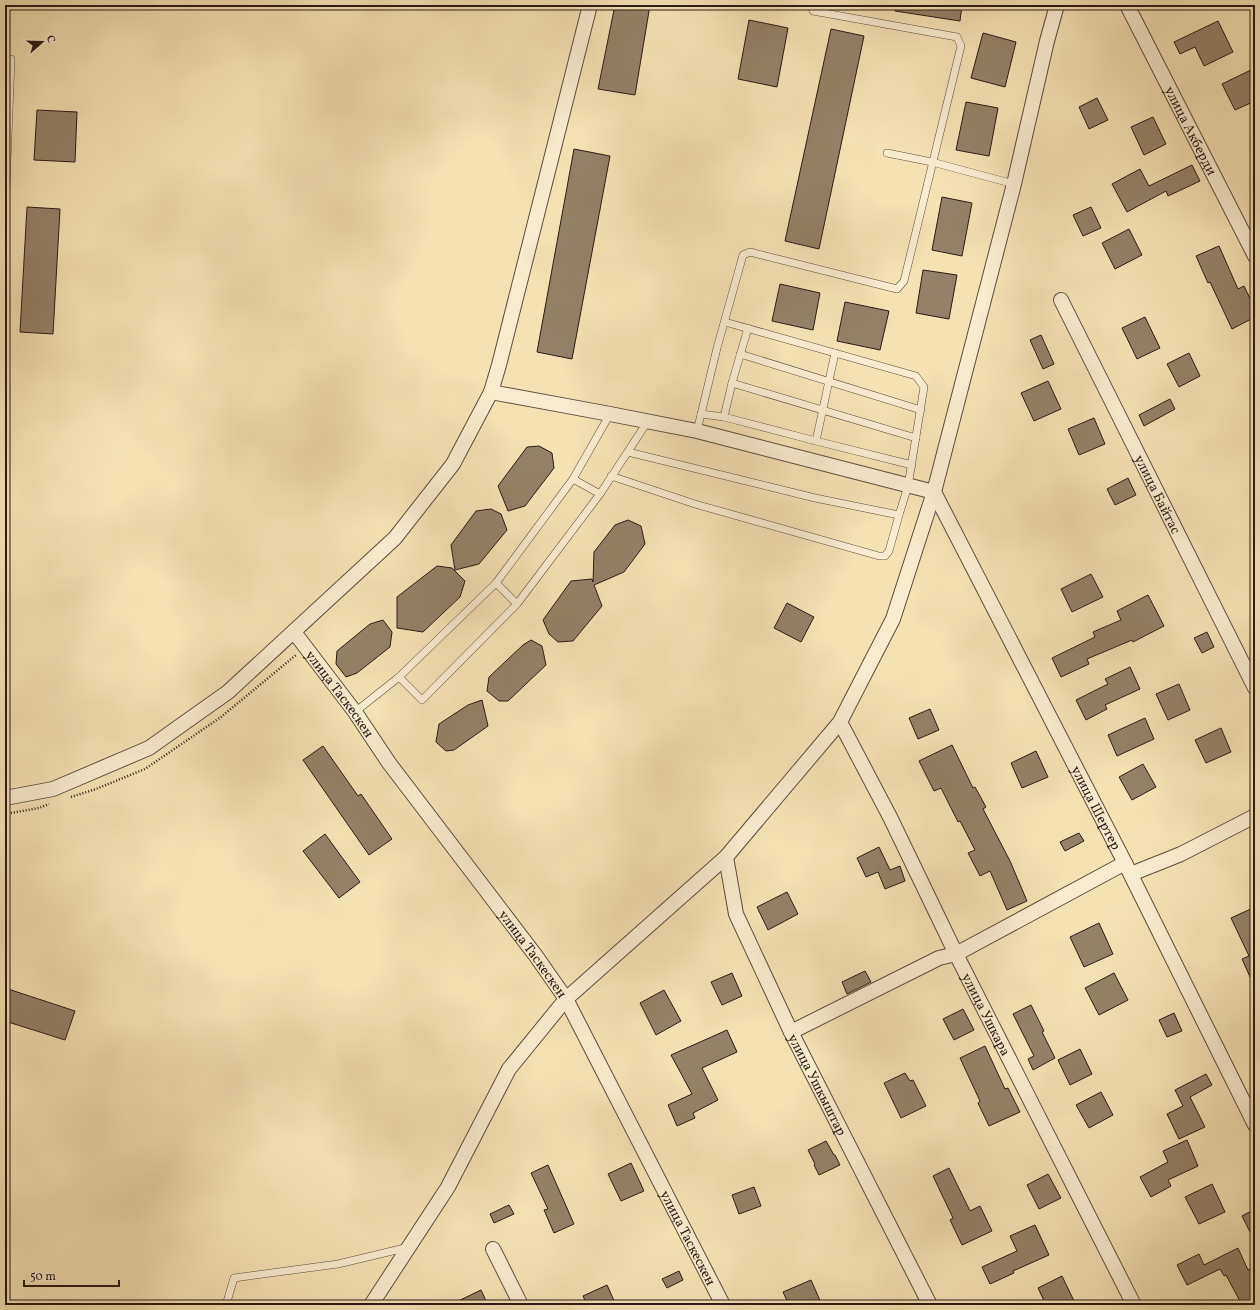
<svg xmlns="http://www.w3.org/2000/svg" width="1260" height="1310" font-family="Vollkorn,serif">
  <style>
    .building { fill: #938267; stroke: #291b15 }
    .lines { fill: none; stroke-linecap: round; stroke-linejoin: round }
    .lane-casing { stroke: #5c4d3c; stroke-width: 8 }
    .street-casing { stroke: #5c4d3c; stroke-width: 16 }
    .path { stroke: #291b15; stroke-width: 2.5; stroke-dasharray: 1 2; stroke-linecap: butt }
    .lane { stroke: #f8ecce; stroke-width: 7 }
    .street { stroke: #f8ecce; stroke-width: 14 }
    .labels { text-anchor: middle; stroke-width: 4; stroke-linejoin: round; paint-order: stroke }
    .street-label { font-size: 14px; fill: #291b15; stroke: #f8ecce }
  </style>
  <rect width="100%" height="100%" fill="#f4e2b3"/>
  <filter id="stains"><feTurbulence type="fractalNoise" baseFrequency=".005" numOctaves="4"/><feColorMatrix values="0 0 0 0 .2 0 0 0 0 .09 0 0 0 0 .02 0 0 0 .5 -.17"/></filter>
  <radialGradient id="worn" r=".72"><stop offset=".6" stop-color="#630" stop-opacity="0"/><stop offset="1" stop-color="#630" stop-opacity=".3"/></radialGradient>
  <g class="building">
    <path d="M615 5H650L635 95 598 89Z"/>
    <path d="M895 5H962L960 21 895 11Z"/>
    <path d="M749 20 788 28 777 87 738 79Z"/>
    <path d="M1218 21 1233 52 1204 66 1195 47 1180 54 1174 42Z"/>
    <path d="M831 29 864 36 819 249 785 241Z"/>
    <path d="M983 33 1016 42 1005 87 971 78Z"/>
    <path d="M1251 70 1255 77V101L1235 110 1222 84Z"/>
    <path d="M1097 98 1108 120 1089 129 1079 107Z"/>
    <path d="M966 102 998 108 989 156 956 150Z"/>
    <path d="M37 110 77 112 75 162 34 160Z"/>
    <path d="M1153 117 1166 144 1144 155 1131 127Z"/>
    <path d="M574 149 610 156 572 359 537 352Z"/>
    <path d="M1192 165 1200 181 1168 196 1166 191 1127 212 1112 184 1140 169 1149 186Z"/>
    <path d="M942 197 972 203 962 256 932 250Z"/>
    <path d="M27 207 60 209 53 334 20 332Z"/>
    <path d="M1091 207 1101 228 1083 236 1073 215Z"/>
    <path d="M1129 229 1142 255 1115 269 1102 243Z"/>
    <path d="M1219 246 1238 289 1244 286 1255 309V317L1232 329 1210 282 1208 283 1196 256Z"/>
    <path d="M923 270 957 275 949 319 916 313Z"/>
    <path d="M780 284 820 293 813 330 772 321Z"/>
    <path d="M845 302 889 311 880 350 837 341Z"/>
    <path d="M1145 317 1160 348 1137 359 1122 328Z"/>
    <path d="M1041 335 1054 364 1043 369 1030 340Z"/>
    <path d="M1189 353 1200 376 1179 387 1167 364Z"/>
    <path d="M1048 381 1061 409 1034 421 1021 393Z"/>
    <path d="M1170 399 1175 409 1144 426 1139 415Z"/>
    <path d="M1094 418 1105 444 1079 455 1068 429Z"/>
    <path d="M539 446 552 453 554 468 525 506 508 511 498 486 527 447Z"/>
    <path d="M1128 478 1136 495 1115 505 1107 489Z"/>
    <path d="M491 509 501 514 507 530 479 564 455 570 451 545 476 511Z"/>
    <path d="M628 520 641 526 645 544 624 572 594 585 602 606 573 641 558 642 549 634 543 620 571 581 592 579 593 582 594 552 615 525Z"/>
    <path d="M437 566 452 568 465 581 460 597 423 632 397 628V597Z"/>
    <path d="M1091 574 1103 597 1072 612 1061 589Z"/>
    <path d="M1148 595 1164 626 1133 642 1132 640 1087 659 1089 664 1061 677 1052 658 1095 637 1093 632 1121 620 1117 611Z"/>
    <path d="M787 603 814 617 801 642 774 628Z"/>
    <path d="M383 620 392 632 390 647 357 673 346 677 336 664 337 651 370 624Z"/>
    <path d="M1207 632 1214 647 1202 653 1194 638Z"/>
    <path d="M531 640 542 646 546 665 508 701H499L487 691 489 677 523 645Z"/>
    <path d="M1130 667 1140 689 1105 705 1107 709 1086 720 1076 700 1108 684 1105 679Z"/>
    <path d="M1179 684 1190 710 1168 720 1156 694Z"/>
    <path d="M482 700 488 726 454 750 446 751 436 742 439 724 468 705Z"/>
    <path d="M930 709 939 730 918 739 909 718Z"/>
    <path d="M1145 718 1154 739 1117 756 1108 735Z"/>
    <path d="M1221 728 1231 752 1206 763 1195 740Z"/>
    <path d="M952 745 973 788 975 787 986 807 983 809 1010 861 1027 901 1007 910 990 871 980 876 968 853 975 850 960 821 958 822 941 788 934 791 919 761Z"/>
    <path d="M323 746 358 796 361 794 392 839 369 855 303 760Z"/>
    <path d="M1036 751 1048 777 1022 788 1011 763Z"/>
    <path d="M1143 764 1156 787 1132 800 1119 777Z"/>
    <path d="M1079 833 1084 841 1065 851 1060 842Z"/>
    <path d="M325 834 360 882 339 898 303 851Z"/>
    <path d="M879 847 890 870 900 866 905 881 885 889 878 872 866 877 857 858Z"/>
    <path d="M787 892 798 914 768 930 757 907Z"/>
    <path d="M1255 907V988L1242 959 1249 956 1231 918Z"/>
    <path d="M1099 923 1113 954 1084 967 1070 937Z"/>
    <path d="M865 971 871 982 847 994 842 982Z"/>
    <path d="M732 973 742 996 722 1005 711 982Z"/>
    <path d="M1114 973 1128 1000 1099 1015 1085 988Z"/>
    <path d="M5 988 75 1011 65 1040 5 1021Z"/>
    <path d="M664 990 681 1021 656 1035 640 1003Z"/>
    <path d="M1031 1005 1044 1031 1042 1032 1055 1058 1033 1070 1028 1059 1034 1056 1013 1014Z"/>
    <path d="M963 1009 974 1030 954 1040 943 1019Z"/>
    <path d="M1174 1013 1182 1031 1167 1037 1159 1020Z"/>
    <path d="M727 1030 737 1052 702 1068 718 1100 693 1113 695 1118 677 1126 668 1105 692 1094 671 1055Z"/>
    <path d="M985 1046 1005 1089 1008 1088 1020 1112 989 1126 978 1103 980 1101 960 1058Z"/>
    <path d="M1080 1049 1092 1074 1070 1085 1058 1060Z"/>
    <path d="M905 1073 910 1081 913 1080 926 1106 901 1118 884 1083Z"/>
    <path d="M1206 1074 1212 1085 1190 1097 1205 1127 1179 1139 1167 1114 1183 1106 1175 1090Z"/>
    <path d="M1101 1092 1113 1115 1089 1128 1076 1105Z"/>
    <path d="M1187 1140 1198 1166 1168 1180 1171 1186 1151 1197 1140 1177 1168 1162 1163 1151Z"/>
    <path d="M826 1141 834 1155H835L840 1165 819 1175 814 1165 815 1164 808 1150Z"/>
    <path d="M631 1163 644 1191 621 1201 608 1174Z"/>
    <path d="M548 1165 574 1224 554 1233 544 1210 548 1209 531 1173Z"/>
    <path d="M949 1168 970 1211 980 1206 992 1231 962 1245 950 1220 953 1218 933 1176Z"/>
    <path d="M1048 1174 1061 1198 1039 1209 1027 1185Z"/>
    <path d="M1212 1184 1225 1212 1199 1224 1185 1197Z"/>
    <path d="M754 1187 761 1206 739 1214 732 1195Z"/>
    <path d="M509 1205 514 1214 494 1223 490 1214Z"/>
    <path d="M1255 1209V1242L1242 1216Z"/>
    <path d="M1035 1225 1049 1255 1013 1271 1014 1273 990 1284 982 1267 1017 1251 1010 1236Z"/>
    <path d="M1238 1248 1248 1270 1255 1267V1305H1242L1226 1275 1224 1276 1220 1269 1187 1285 1177 1265 1199 1254 1204 1265Z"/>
    <path d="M679 1271 683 1280 667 1288 662 1279Z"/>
    <path d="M1062 1276 1076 1305H1046L1038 1288Z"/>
    <path d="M811 1280 822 1305H789L783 1292Z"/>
    <path d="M607 1285 616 1305H587L583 1296Z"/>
    <path d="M481 1290 488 1305H450Z"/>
  </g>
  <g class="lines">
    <g class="lane-casing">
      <g id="lane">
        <path d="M5 59H11L5 213"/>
        <path d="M887 153 932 162 1014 184"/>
        <path d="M740 354 921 410"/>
        <path d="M732 383 916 438"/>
        <path d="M701 414 724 417 816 441 912 465"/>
        <path d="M724 417 732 383 748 328"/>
        <path d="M697 431 717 348 743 255 750 252 897 289 904 281 961 46 957 37 813 11 811 5"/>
        <path d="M816 441 835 353"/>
        <path d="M628 452 815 498 899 515 908 486 924 387 916 376 725 322"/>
        <path d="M611 476 695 504 879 556H885L889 551 899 515"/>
        <path d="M573 479 610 414"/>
        <path d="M600 494 517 604 422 700 399 677 496 583 573 479 600 494 648 421"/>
        <path d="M496 583 517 604"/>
        <path d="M355 712 399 677"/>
        <path d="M226 1305 234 1278 338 1264 409 1247"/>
      </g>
    </g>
    <g class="street-casing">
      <g id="street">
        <path id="s1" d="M1127 5 1255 256"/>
        <path id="s2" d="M1061 300 1255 688"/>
        <path d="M491 392 499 365 590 5"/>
        <path id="s3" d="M294 632 355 712 389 763 536 956 566 999 723 1305"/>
        <path id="s4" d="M840 722 890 817 956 954 1134 1305"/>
        <path id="s5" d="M5 798 53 789 149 748 228 692 395 538 453 464 491 392 610 414 697 431 934 492 1125 863 1255 1125"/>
        <path id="s6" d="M726 857 736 914 791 1032 930 1305"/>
        <path d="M1131 874 1181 854 1255 816"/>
        <path d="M791 1032 939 958 956 954 1125 863"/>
        <path d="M493 1249 521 1305"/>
        <path d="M371 1305 448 1187 509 1069 566 999 726 857 840 722 893 619 934 492 1014 184 1047 41 1057 5"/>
      </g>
    </g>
    <g class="path">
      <path d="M71 797 96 789 145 769 221 717 296 655"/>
      <path d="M5 814 39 808 49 804"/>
    </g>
    <use href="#lane" class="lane"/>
    <use href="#street" class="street"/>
  </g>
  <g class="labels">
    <g class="street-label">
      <text dy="5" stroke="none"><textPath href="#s1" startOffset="141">улица Акберди</textPath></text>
      <text dy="5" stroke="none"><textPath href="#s2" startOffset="217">улица Байтас</textPath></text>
      <text dy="5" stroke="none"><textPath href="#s3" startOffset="77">улица Таскескен</textPath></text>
      <text dy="5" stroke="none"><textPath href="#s5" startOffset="1462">улица Шертер</textPath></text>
      <text dy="5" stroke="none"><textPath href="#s3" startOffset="401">улица Таскескен</textPath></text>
      <text dy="5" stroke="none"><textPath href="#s4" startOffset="327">улица Ушкара</textPath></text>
      <text dy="5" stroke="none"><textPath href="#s6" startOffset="247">улица Ушкыштар</textPath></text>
      <text dy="5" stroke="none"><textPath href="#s3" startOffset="725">улица Таскескен</textPath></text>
    </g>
  </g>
  <rect width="1260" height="1310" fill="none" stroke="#f4e2b3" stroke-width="20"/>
  <rect x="6" y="6" width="1248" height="1298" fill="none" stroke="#291b15" stroke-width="2"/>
  <rect x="10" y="10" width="1240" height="1290" fill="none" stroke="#291b15"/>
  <g transform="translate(42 42) rotate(70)" stroke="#f8ecce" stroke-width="3" paint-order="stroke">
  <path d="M0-3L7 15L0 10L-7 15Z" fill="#291b15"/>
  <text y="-6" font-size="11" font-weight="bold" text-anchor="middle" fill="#291b15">С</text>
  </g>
  <path d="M24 1280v6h95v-6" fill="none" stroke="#291b15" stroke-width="2"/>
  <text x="30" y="1280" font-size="12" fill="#291b15" stroke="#f8ecce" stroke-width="3" paint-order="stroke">50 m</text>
  <rect width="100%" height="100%" filter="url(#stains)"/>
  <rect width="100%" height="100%" fill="url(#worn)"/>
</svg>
